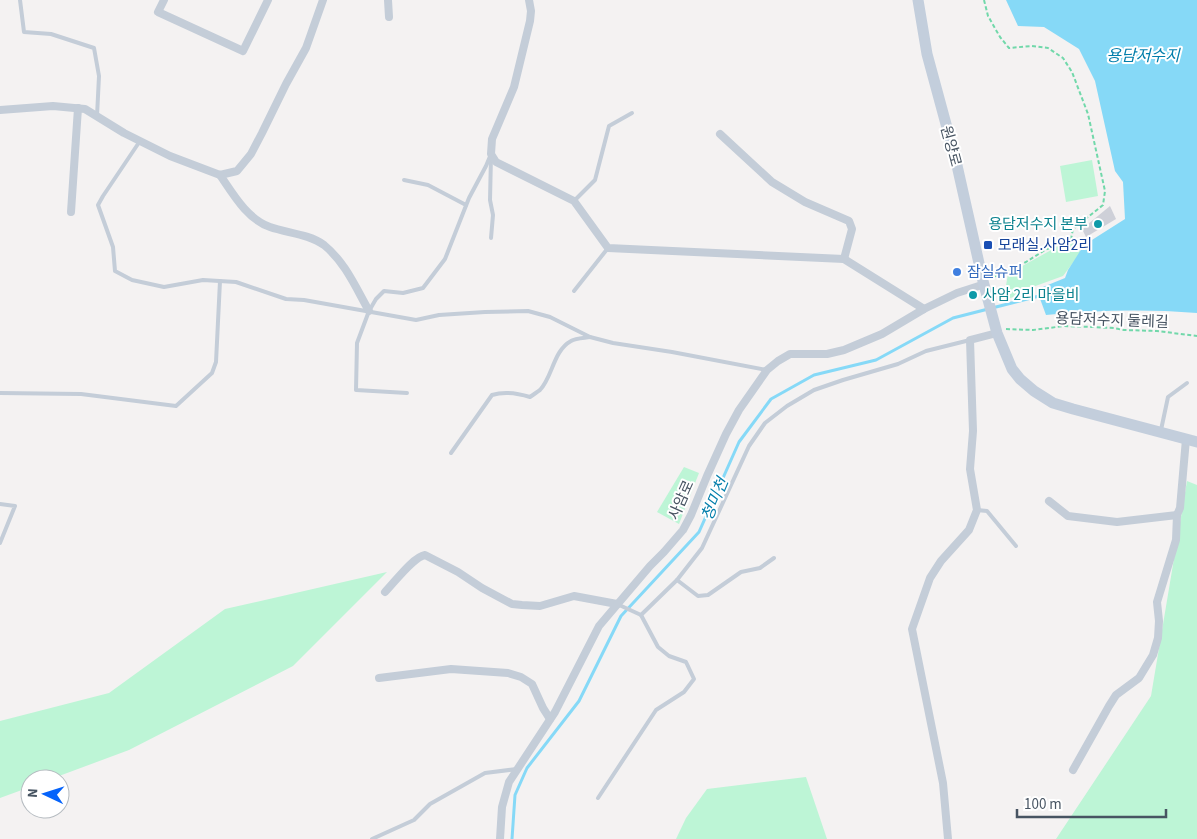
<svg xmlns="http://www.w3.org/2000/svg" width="1197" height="839" font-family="'Source Sans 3','Noto Sans KR',sans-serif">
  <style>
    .green { fill: #bdf5d6 }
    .water { fill: #86d9f7 }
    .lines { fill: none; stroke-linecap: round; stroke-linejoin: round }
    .stream { stroke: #86d9f7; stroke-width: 3 }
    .building { fill: #ced0d8 }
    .path { stroke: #71d8aa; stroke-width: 2; stroke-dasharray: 4 2.5; stroke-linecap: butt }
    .lane { stroke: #c4cdd8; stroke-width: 4 }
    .street { stroke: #c4cdd8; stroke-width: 8 }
    .secondary { stroke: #c3cedc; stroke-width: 11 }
    .culture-dot { fill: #0f9aa8; stroke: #fff; stroke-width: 2 }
    .transit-dot { fill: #1a4fb4; stroke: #fff; stroke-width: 2 }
    .shop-dot { fill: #3f7fe0; stroke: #fff; stroke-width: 2 }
    .labels { text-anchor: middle; stroke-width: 4; stroke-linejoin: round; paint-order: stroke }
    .street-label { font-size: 15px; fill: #475462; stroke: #fff }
    .culture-label { font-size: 15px; fill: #0d838f; stroke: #fff; text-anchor: end }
    .transit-label { font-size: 15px; fill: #164399; stroke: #fff; text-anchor: start }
    .shop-label { font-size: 15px; fill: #366cbe; stroke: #fff; text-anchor: start }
    .water-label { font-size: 16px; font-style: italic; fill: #027eab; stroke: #fff }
  </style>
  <rect width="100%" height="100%" fill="#f4f2f2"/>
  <g class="green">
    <path d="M1092 160 1098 196 1066 202 1060 166Z"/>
    <path d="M1071 239 1081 252 1063 276 1030 288 1021 291 1018 296 1010 298 1005 291 1008 274Z"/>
    <path d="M684 467 699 473 679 524 657 512Z"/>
    <path d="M1187 481 1197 485V839H1056L1151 696Z"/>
    <path d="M387 572 293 666 129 750 51 779H30V787L0 798V721L109 693 225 609Z"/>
    <path d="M806 777 827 839H676L686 818 707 789Z"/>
  </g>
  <path class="water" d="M1006 0H1197V313C1147 309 1096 310 1046 315L1039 296 1038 289 1065 278 1068 270 1084 245 1125 219 1123 182 1115 171 1095 81 1079 49 1044 27 1018 26Z"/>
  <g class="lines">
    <path class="stream" d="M512 839 515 795 527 768 579 701 621 616 699 532 739 442 771 399 814 375 876 360 953 318 1039 296"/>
  </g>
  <path class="building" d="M1110 206 1116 219 1086 237 1082 229Z"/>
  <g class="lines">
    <g class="path">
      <path d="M984 0 988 16 1000 37 1009 48 1032 46 1048 48 1063 58 1072 72 1088 114 1105 191 1103 205 1073 229 1071 239 1045 250 1026 262 1004 273 993 277"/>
      <path d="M1006 329 1033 330 1064 326 1092 327 1114 328 1124 330 1157 331 1197 336"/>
    </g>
    <g class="lane">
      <path d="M20 0 24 32 51 34 94 48 99 76 97 116"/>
      <path d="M140 141 103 196 98 205 113 247 115 271 132 280 164 287 203 280 236 282 286 299 304 300 416 320 439 315 485 312 528 311 550 317 590 337 613 343 672 352 767 370"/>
      <path d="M491 156 490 200 493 215 491 238"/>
      <path d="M404 180 428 185 466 205"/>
      <path d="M574 201 595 180 609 126 632 113"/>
      <path d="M574 291 608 248"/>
      <path d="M0 393 81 394 176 406 212 373 216 362 220 281"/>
      <path d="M407 393 356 390 357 343 369 311 376 299 384 291 403 293 423 288 445 259 469 198 486 166 491 154"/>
      <path d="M1161 430 1168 397 1187 383"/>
      <path d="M451 453 492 395C505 391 517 393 530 397 533 395 537 392 540 390 553 376 553 351 571 341 576 338 585 338 590 337"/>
      <path d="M0 504 15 506 0 543"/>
      <path d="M977 510 987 511 1016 546"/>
      <path d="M677 580 698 596 708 595 741 572 760 568 774 558"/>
      <path d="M641 615 677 580 702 548 749 446 765 423 787 406 814 390 843 380 898 364 926 351 970 340"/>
      <path d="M598 798 656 710 684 692 694 679 686 662 669 656 658 647 641 615 617 604"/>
      <path d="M372 839 414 820 430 804 485 773 517 769"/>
    </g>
    <g class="street">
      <path d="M164 0 158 12 243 51 268 0"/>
      <path d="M388 0 389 17"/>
      <path d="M529 0 531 11 530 21 514 87 492 139 491 154 496 162 574 201 608 248 844 259 924 309"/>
      <path d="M0 110 53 106 85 109 124 133 170 156 220 175 237 171 251 154 262 133 286 84 306 48 323 0"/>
      <path d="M720 134 772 182 805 202 849 221 852 229 844 259"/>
      <path d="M220 175C233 194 247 219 270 227 287 233 309 234 324 245 345 262 356 288 369 311"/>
      <path d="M71 212 78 108"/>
      <path d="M1049 501 1068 516 1117 522 1177 515"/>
      <path d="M385 592C394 583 413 557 425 555L458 572 482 588 512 604 522 605 540 606 574 596 617 604"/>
      <path d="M379 678 451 669 508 673 521 677 532 684 543 708 550 719"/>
      <path d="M1073 770 1109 706 1116 695 1139 678 1153 655 1158 638 1159 621 1157 602 1176 540 1177 515 1180 508 1186 439"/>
      <path d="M500 839 502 807 509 782 555 712 599 626 650 566 664 552 683 530 691 515 707 476 726 434 739 410 767 370 778 361 790 354H827L844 350 882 334 924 309 957 293 985 284"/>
      <path d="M948 839 943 783 912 629 930 578 941 561 969 530 977 510 970 469 973 431 970 340 997 333"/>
    </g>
    <path class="secondary" d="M918 0 927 54 956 161 983 281 997 333 1012 369 1020 379 1034 391 1053 403 1073 409 1197 442"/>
  </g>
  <g class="culture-dot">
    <circle cx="1098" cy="224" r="5"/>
    <circle cx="973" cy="295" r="5"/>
  </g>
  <rect class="transit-dot" x="983" y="240" width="10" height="10" rx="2.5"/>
  <circle class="shop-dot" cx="957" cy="272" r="5"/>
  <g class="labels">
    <g class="street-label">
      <text transform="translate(951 146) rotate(75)" y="5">원양로</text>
      <text transform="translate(1112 320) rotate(2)" y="5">용담저수지 둘레길</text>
      <text transform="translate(681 500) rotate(-66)" y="5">사암로</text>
    </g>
    <g class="culture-label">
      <text x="1088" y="229">용담저수지 본부</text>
      <text x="983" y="300" text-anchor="start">사암 2리 마을비</text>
    </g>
    <g class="transit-label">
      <text x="998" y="250">모래실.사암2리</text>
    </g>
    <g class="shop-label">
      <text x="967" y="277">잠실슈퍼</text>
    </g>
    <g class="water-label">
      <text x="1143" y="61">용담저수지</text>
      <text transform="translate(714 499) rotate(-67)" y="6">청미천</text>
    </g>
  </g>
  <g transform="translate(45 794) rotate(274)"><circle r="24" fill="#ffffff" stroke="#b5bbc0"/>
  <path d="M0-4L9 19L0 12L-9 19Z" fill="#0563fb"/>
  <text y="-8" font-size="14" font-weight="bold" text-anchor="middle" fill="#475462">N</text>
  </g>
  <path d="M1017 809v8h149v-8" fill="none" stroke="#475462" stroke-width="2.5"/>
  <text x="1024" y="809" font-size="15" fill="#475462" stroke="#ffffff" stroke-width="4" paint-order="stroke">100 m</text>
</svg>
